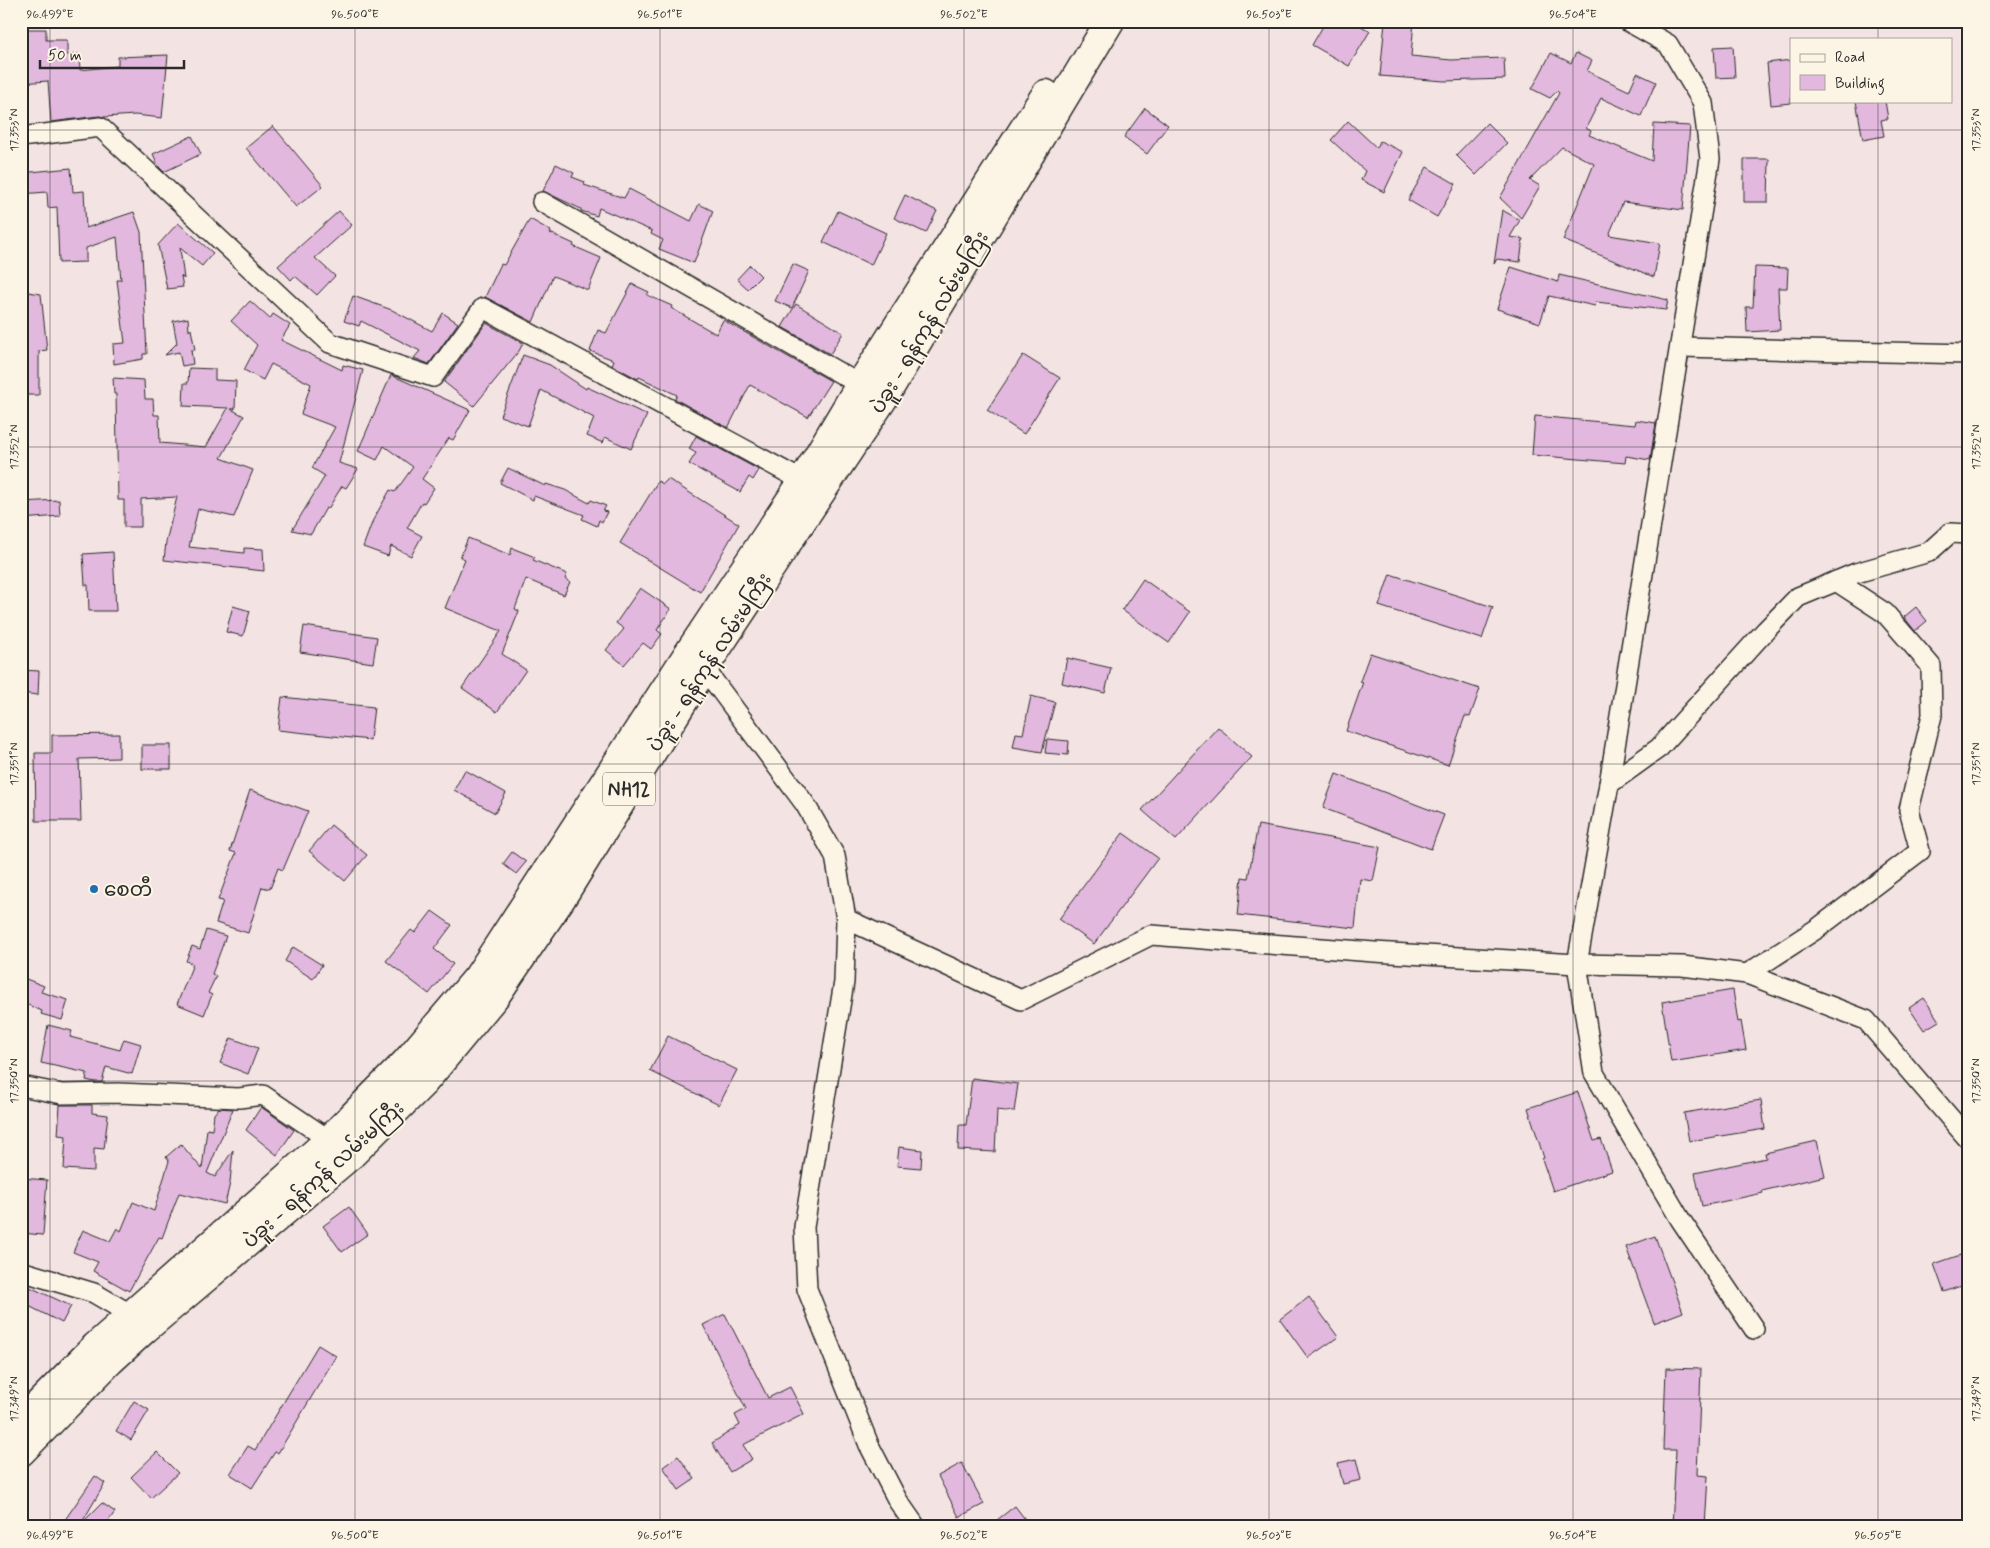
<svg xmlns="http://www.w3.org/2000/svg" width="1990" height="1548" font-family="Mynerve,'Noto Sans Myanmar',sans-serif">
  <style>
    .building { fill: #e2b8de; stroke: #2b2b2b }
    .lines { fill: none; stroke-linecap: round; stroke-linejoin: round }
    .minor-casing { stroke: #2b2b2b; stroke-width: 22 }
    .highway-casing { stroke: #2b2b2b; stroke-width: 31 }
    .minor { stroke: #fcf5e5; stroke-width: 19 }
    .highway { stroke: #fcf5e5; stroke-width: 28 }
    .ticks { fill: none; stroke: #2b2b2b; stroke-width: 1; stroke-opacity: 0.45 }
    .poi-dot { fill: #1f6fb2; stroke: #fcf5e5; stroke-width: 2 }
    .labels { text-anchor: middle; stroke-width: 4; stroke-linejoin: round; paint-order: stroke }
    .shield { fill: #fcf5e5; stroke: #6a6863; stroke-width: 1 }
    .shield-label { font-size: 19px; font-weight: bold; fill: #2b2b2b }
    .street-label { font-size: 20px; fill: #2b2b2b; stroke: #fcf5e5 }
    .poi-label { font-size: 20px; fill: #2b2b2b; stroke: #fcf5e5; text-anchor: start }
    .neatline { fill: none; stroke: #2b2b2b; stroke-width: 2 }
    .ticks-label { font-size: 12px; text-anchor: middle; fill: #2b2b2b }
  </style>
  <rect width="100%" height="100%" fill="#f4e3e3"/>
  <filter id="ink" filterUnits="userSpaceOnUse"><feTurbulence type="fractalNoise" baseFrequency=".02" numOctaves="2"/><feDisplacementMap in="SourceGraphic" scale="10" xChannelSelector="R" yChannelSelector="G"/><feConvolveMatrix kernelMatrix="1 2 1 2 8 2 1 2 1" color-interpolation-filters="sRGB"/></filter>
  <g filter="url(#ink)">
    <g class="building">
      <path d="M1326 21H1352L1370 31 1349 66 1312 45Z"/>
      <path d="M1385 21H1414L1411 56 1451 60 1504 58 1505 79 1444 81 1380 76Z"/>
      <path d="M21 29H46V40H67V55L79 54 80 70 118 66V57L168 55 162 118 135 115 105 117 99 116 51 122 48 81 21 83Z"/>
      <path d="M1733 46 1735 77 1716 78 1714 47Z"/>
      <path d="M1551 53 1571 63 1576 53 1592 61 1587 71 1629 91 1637 73 1656 82 1641 116 1601 98 1586 128 1591 131 1589 135 1652 161 1654 124 1690 126 1683 210 1623 202 1609 235 1660 243 1654 277 1563 240 1594 164 1562 147 1530 180 1540 186 1521 218 1500 198 1559 93 1557 91 1550 98 1532 89Z"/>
      <path d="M1791 60V103L1771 105 1767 63Z"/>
      <path d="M1856 101H1885L1888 119 1881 120 1884 136 1863 140Z"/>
      <path d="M1145 108 1168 125 1147 154 1124 137Z"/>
      <path d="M1348 121 1377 148 1380 141 1403 152 1384 192 1361 180 1365 171 1331 140Z"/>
      <path d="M1487 123 1507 143 1476 175 1456 155Z"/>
      <path d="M273 126 323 186 296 207 246 148Z"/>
      <path d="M192 136 201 154 164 172 159 167 153 154Z"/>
      <path d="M1744 159H1769L1768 202H1744Z"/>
      <path d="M556 164 574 173 572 177 585 182 584 185 624 198 629 189 691 221 699 204 713 211 694 263 659 249 663 240 651 234 652 231 599 208 597 216 581 211V209L543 191Z"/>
      <path d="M1427 167 1456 184 1437 217 1408 200Z"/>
      <path d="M71 168 73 192 84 191 86 228 134 212 141 232 147 354H143V359L114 364 113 344 125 343 117 280H121L117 237 86 248V262L59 263 57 207 48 208 47 192 21 194V173Z"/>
      <path d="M905 195 937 211 926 233 894 218Z"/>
      <path d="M1502 210 1520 220 1510 237 1523 239 1520 262 1497 259 1494 264Z"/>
      <path d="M339 211 352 225 315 258 335 276 317 295 295 276 291 280 278 266Z"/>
      <path d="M838 211 886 233 871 265 823 242Z"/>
      <path d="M530 219 551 231 550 233 574 244 573 246 601 258 588 290 553 276 533 322 485 297 501 264 504 265Z"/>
      <path d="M178 223 213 253 202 266 180 248 184 279 181 276 183 287 167 289 158 245Z"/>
      <path d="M793 264 809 271 792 308 775 301Z"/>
      <path d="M750 265 761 276 748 289 737 279Z"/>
      <path d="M1511 267 1558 282 1559 275 1668 300 1666 310 1596 302 1595 306 1549 296 1540 323 1497 309Z"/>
      <path d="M1755 267 1788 268 1787 288H1778L1780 330 1747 332 1746 307H1753Z"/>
      <path d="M632 284 649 292 647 295 672 306 671 308 716 334 723 320 831 381 808 417 750 385 728 428 675 399 677 395 639 377 638 379 612 365 614 360 590 351 598 330 606 333Z"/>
      <path d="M28 292 41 294 47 350 39 351V395H21V366H23L21 307 26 308Z"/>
      <path d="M353 296 392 310 432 331 443 313 458 323 429 364 414 358 420 351 361 321 359 326 344 321Z"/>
      <path d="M250 301 270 319 273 314 290 325 281 340 342 370 343 365 363 370 339 463 358 469 346 488 342 486 328 509 326 508 311 534 292 530 325 476 312 468 335 427 301 414 311 384 271 364 263 380 244 370 257 345 231 321Z"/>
      <path d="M796 304 843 333 830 354 782 327Z"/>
      <path d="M188 318 189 331 191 329 195 350H191L193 364 182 366 179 352 165 355 177 343 173 321Z"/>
      <path d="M486 323 523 343 519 351 474 406 444 382Z"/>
      <path d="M523 355 550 365 586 389 587 387 647 415 631 449 605 437 603 443 587 436 594 418 541 390 528 426 500 416Z"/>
      <path d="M1023 355 1060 378 1024 434 987 410Z"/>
      <path d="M189 368 215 369V380L236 381 235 409H231L244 416 221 458 253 470 234 517 198 509 189 547 244 553V548L263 549 264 571 164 560 166 542 177 497 141 499V527H124V500H118L116 394H114L113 378 144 380 145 399H153L154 415H159L160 443 206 447 228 408 183 406 184 383H188Z"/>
      <path d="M391 375 470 410 453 440 449 438 422 479 434 488 424 503 422 502 407 528 422 536 411 556 391 546 388 556 363 547 373 520 390 490 395 492 413 467 384 446 377 460 358 451Z"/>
      <path d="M1535 416 1635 425 1636 420 1656 423 1650 460 1626 456 1625 463 1532 455Z"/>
      <path d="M696 436 759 470 753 480 749 477 740 492 689 464 696 453 689 449Z"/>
      <path d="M508 468 545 486 546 484 565 490 589 503 591 500 606 506 603 511 607 512 602 522 599 520 597 526 582 519 584 515 534 496 533 500 500 483Z"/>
      <path d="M668 479 739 524 700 592 620 543 658 481 663 484Z"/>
      <path d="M59 500 60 516 21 519V502Z"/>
      <path d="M468 538 510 555 512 548 535 557 533 560 567 574 565 579 570 582 564 595 526 579 515 609 519 611 502 654 526 670 497 712 462 688 501 631 445 608 465 559 460 557Z"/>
      <path d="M113 552 116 611H89L88 585H85L83 554Z"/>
      <path d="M1390 574 1493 607 1482 639 1379 606Z"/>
      <path d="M1143 579 1190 612 1169 643 1122 610Z"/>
      <path d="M640 588 671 609 657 630 662 634 651 649 643 643 624 665 606 650 624 629 616 623Z"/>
      <path d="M233 606 250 611 243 636 226 632Z"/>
      <path d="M1916 607 1927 621 1915 631 1904 617Z"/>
      <path d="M304 626 377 637 373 663 300 652Z"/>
      <path d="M1370 653 1480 689 1470 717 1465 716 1448 765 1346 731 1363 682 1360 681Z"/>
      <path d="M1067 658 1111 668 1105 693 1062 683Z"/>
      <path d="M21 670 39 671 38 695 21 693Z"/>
      <path d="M1031 696 1055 702 1042 752 1013 747 1016 733 1023 734Z"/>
      <path d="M282 697 374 707 370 740 278 730Z"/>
      <path d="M1218 727 1252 757 1176 840 1142 810Z"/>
      <path d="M119 734V758L79 759 81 821H36L35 753H52V735Z"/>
      <path d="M1047 739 1069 741 1068 755 1045 753Z"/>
      <rect x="142" y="745" width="29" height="24"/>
      <path d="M465 770 506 793 495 813 454 790Z"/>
      <path d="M1336 774 1444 815 1431 849 1323 808Z"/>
      <path d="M250 790 308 811 283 870 278 868 270 889 262 887 248 933 216 923 223 901 218 900 236 853 230 851Z"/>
      <path d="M331 825 367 855 345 881 309 851Z"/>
      <path d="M1258 825 1380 847 1373 881 1360 879 1355 928 1238 915 1242 877 1248 878Z"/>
      <path d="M1123 833 1158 858 1094 944 1059 919Z"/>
      <path d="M512 852 526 862 516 874 503 864Z"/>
      <path d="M432 911 452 925 434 949 453 964 429 994 386 961 411 930 415 933Z"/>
      <path d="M206 930 226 936 212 974 216 976 208 993 212 995 204 1015 177 1004 193 964 186 961 192 946 200 949Z"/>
      <path d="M293 947 322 965 313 979 285 961Z"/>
      <path d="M21 977 44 986 41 992 68 1000 62 1020 41 1014 42 1011 21 1002Z"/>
      <path d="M1733 990 1738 1022 1741 1021 1746 1050 1671 1062 1662 1002Z"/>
      <path d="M1924 998 1939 1021 1924 1030 1909 1008Z"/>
      <path d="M48 1025 72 1031 70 1037 120 1050 124 1039 141 1044 132 1074 106 1067 102 1082H95L86 1080 87 1073 41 1063Z"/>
      <path d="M668 1036 737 1070 719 1105 650 1071Z"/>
      <path d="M231 1038 258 1048 248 1074 220 1063Z"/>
      <path d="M972 1078 1018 1084 1014 1112 997 1110 995 1152 958 1150 959 1125H966Z"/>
      <path d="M1578 1092 1594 1141 1601 1139 1612 1171 1553 1191 1542 1159 1544 1158 1528 1108Z"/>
      <path d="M1761 1100 1765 1129 1689 1141 1684 1113Z"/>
      <path d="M60 1105H92V1113L108 1115 104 1149 94 1148V1171L64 1169 66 1136 58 1135Z"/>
      <path d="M261 1107 294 1130 277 1155 246 1130Z"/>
      <path d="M219 1108 233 1109 207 1173 215 1177 233 1150 230 1183 225 1204 179 1193 162 1238 159 1237 129 1291 93 1271 98 1262 73 1252 83 1230 110 1241 117 1228 121 1231 133 1202 154 1211 169 1161 166 1157 181 1144 202 1169 207 1129 212 1130 214 1114Z"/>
      <path d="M1817 1141 1825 1176 1762 1191 1763 1193 1702 1206 1695 1173 1766 1158 1765 1153Z"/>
      <path d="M899 1147 922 1150 921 1168 897 1166Z"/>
      <path d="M21 1178 47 1180 43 1235 21 1233Z"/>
      <path d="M349 1207 368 1234 342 1252 323 1226Z"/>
      <path d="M1655 1236 1683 1312 1654 1323 1626 1247Z"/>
      <path d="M1969 1252V1283L1944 1292 1934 1264Z"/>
      <path d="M21 1283 71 1306 62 1323 21 1302Z"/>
      <path d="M1309 1297 1338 1337 1308 1358 1280 1319Z"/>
      <path d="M725 1314 768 1398 790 1387 804 1414 743 1445 752 1459 730 1472 712 1443 740 1425 735 1415 746 1409 703 1325Z"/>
      <path d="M318 1345 336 1356 278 1453 275 1452 252 1488 230 1474 248 1446 255 1450Z"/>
      <path d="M1666 1368 1701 1369 1697 1475 1708 1476 1705 1527H1672L1676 1450H1663Z"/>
      <path d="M134 1401 149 1410 131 1440 116 1431Z"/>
      <path d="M157 1452 178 1473 151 1498 131 1477Z"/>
      <path d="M678 1456 695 1479 679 1490 663 1467Z"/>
      <path d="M1356 1459 1361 1480 1343 1484 1338 1463Z"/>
      <path d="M962 1463 984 1504 959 1517 938 1476Z"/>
      <path d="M95 1476 105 1483 81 1524 102 1503 115 1512 104 1527H60Z"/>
      <path d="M1015 1506 1031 1527H988Z"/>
    </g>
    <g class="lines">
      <g class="minor-casing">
        <g id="minor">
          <path d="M1629 22 1668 44 1703 103 1710 159 1609 784 1577 964 1594 1073 1680 1219 1754 1329"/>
          <path d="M21 137 100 127 330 343 433 377 483 308 803 481"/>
          <path d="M542 202 871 391"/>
          <path d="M1680 347 1969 354"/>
          <path d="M696 663 704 668 805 804 835 856 846 919 844 982 804 1227 807 1289 869 1445 898 1501 916 1527"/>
          <path d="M1609 784 1659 748 1766 630 1798 597 1856 573 1929 552 1950 533 1969 534"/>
          <path d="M846 919 1021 1000 1151 935 1374 952 1577 964 1682 966 1747 974 1866 1020 1969 1140"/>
          <path d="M1747 974 1818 928 1920 851 1909 810 1932 715 1931 666 1885 613 1836 581"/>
          <path d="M21 1086 62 1094 118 1093 239 1098 263 1095 338 1146"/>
          <path d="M21 1271 94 1293 130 1314"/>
        </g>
      </g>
      <g class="highway-casing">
        <g id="highway">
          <path d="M21 1422 96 1346 329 1140 406 1062 478 977 686 657 803 481 860 385 1046 94"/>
          <path d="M21 1452 110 1361 145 1329 351 1155 424 1082 496 995 561 899 704 668 883 399 1110 21"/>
        </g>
      </g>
      <use href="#minor" class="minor"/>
      <use href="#highway" class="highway"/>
    </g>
  </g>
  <path class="ticks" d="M50 21V1527M355 21V1527M660 21V1527M964 21V1527M1269 21V1527M1573 21V1527M1878 21V39M1878 101V1527M21 130H1969M21 447H1969M21 764H1969M21 1081H1969M21 1399H1969"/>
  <circle class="poi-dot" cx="94" cy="889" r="5"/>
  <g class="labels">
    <rect class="shield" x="603" y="772.5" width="52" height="33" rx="4"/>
    <g class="shield-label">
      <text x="629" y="796">NH12</text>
    </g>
    <g class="street-label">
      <text transform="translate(929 322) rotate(-59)" y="7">ပဲခူး - ရန်ကုန် လမ်းမကြီး</text>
      <text transform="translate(709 662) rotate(-57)" y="7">ပဲခူး - ရန်ကုန် လမ်းမကြီး</text>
      <text transform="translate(323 1174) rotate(-42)" y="7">ပဲခူး - ရန်ကုန် လမ်းမကြီး</text>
    </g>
    <g class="poi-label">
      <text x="104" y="896">စေတီ</text>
    </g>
  </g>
  <rect width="1990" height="1548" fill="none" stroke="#fcf5e5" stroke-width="55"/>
  <rect x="1790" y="38" width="162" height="65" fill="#fcf5e5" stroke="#a8a49b"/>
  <rect x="1800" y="54" width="25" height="8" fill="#fcf5e5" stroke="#a8a49b"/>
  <text x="1835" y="62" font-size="15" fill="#2b2b2b">Road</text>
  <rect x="1800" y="75" width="25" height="15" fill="#e2b8de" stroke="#a8a49b"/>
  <text x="1835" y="88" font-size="15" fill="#2b2b2b">Building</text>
  <path d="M40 60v8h144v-8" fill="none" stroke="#2b2b2b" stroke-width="2.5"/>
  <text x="48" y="60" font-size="15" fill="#2b2b2b" stroke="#fcf5e5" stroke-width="4" paint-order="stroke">50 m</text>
  <rect x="28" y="28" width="1934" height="1492" class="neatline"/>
  <g class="ticks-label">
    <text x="50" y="18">96.499°E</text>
    <text x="355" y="18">96.500°E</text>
    <text x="660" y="18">96.501°E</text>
    <text x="964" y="18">96.502°E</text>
    <text x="1269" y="18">96.503°E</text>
    <text x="1573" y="18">96.504°E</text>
    <text transform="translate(14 130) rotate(-90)" y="4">17.353°N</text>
    <text transform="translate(1976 130) rotate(-90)" y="4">17.353°N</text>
    <text transform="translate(14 447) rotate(-90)" y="4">17.352°N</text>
    <text transform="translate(1976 447) rotate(-90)" y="4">17.352°N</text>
    <text transform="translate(14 764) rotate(-90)" y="4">17.351°N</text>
    <text transform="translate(1976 764) rotate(-90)" y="4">17.351°N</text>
    <text transform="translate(14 1081) rotate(-90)" y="4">17.350°N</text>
    <text transform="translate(1976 1081) rotate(-90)" y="4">17.350°N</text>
    <text transform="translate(14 1399) rotate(-90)" y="4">17.349°N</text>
    <text transform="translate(1976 1399) rotate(-90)" y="4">17.349°N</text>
    <text x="50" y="1539">96.499°E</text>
    <text x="355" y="1539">96.500°E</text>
    <text x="660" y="1539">96.501°E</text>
    <text x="964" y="1539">96.502°E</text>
    <text x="1269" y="1539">96.503°E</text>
    <text x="1573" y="1539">96.504°E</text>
    <text x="1878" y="1539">96.505°E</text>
  </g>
</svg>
